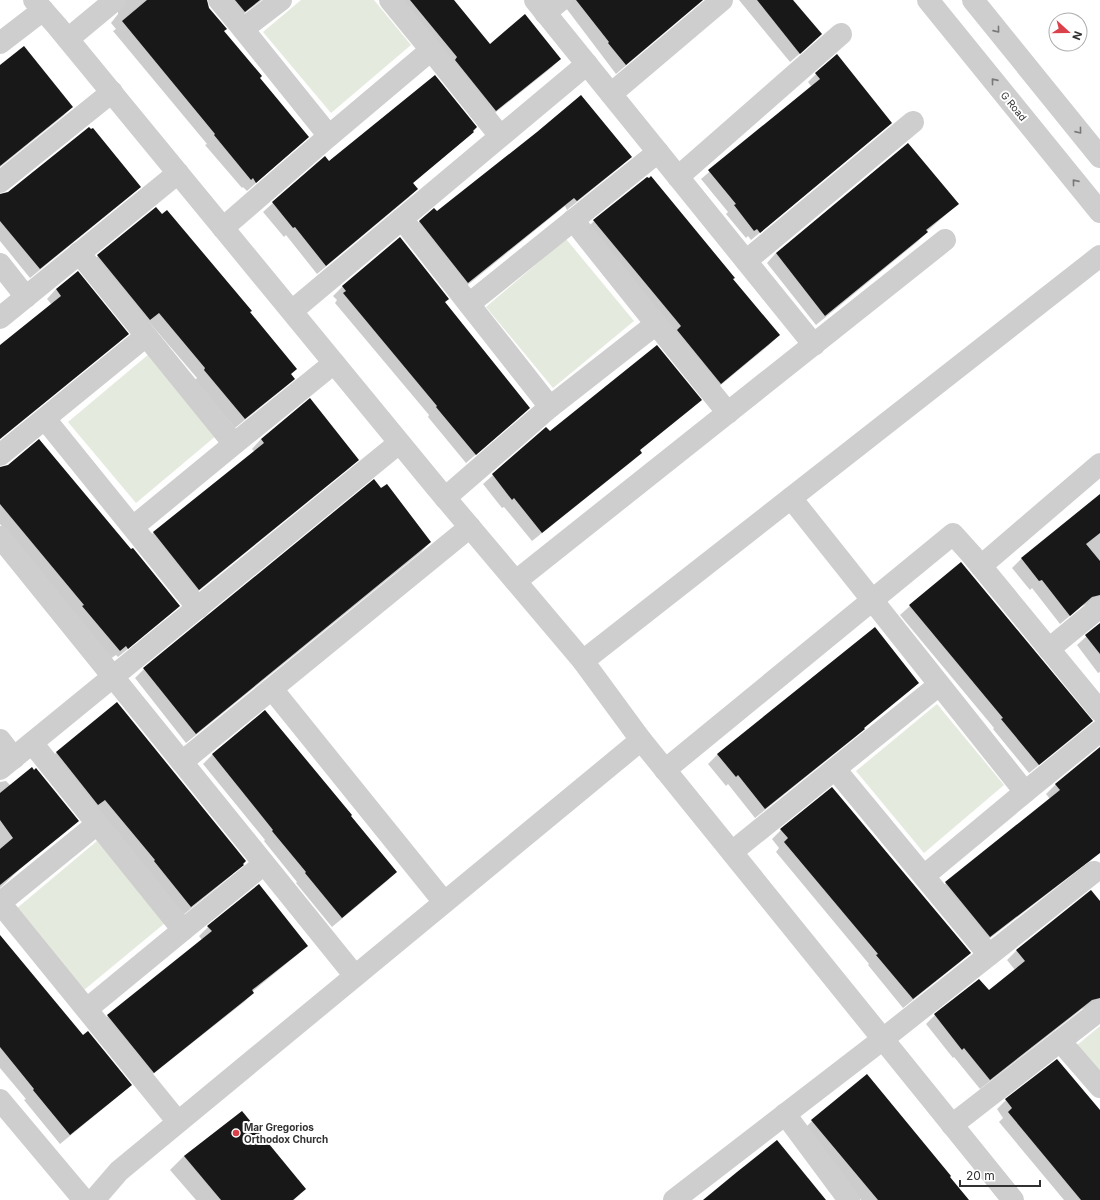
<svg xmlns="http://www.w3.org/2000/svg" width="1100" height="1200" font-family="Inter,sans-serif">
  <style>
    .green { fill: #e4eadd }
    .shadow { fill: #0003 }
    .building { fill: #181818 }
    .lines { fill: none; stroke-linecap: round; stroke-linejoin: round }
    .minor { stroke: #cecece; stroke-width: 22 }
    .oneway { stroke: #787878 }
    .poi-dot { fill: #da414b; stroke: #fff; stroke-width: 1.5 }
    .labels { text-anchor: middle; stroke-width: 4; stroke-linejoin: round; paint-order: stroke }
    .street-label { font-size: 10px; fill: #313131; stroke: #fff }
    .poi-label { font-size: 10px; font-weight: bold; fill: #313131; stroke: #fff; text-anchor: start }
  </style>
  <rect width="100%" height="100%" fill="#fff"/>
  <g class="green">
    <path d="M301 0H374L411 45 331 113 263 32Z"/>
    <path d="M566 239 634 321 553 388 486 307Z"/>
    <path d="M149 354 217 435 136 503 68 422Z"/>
    <path d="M937 704 1004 785 924 853 856 771Z"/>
    <path d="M97 841 165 923 84 990 16 909Z"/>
    <path d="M1100 1026V1075L1076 1046Z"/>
  </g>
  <g class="shadow">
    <path d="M114 0H206L208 8 222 31 259 78 298 146 247 191 243 187 242 188 205 145 207 144 113 31 116 29 111 23 118 14V7Z"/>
    <path d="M218 0H262L235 20Z"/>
    <path d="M391 0H453L489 45 560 59 551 68 486 120Z"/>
    <path d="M560 0H703L616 74Z"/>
    <path d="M739 0H791L812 43 790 62Z"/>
    <path d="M0 66 72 107 63 116 0 167Z"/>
    <path d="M816 74 891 123 751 240 748 236 746 238 726 214 728 212 701 179 811 86 808 82Z"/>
    <path d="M472 131 463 141 413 183 417 189 408 198 317 274 286 235 284 237 263 212 273 203 329 163Z"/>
    <path d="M630 157 621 166 567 210 565 206 459 292 411 231 420 221 436 213Z"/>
    <path d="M140 187 130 196 30 278 0 241V195Z"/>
    <path d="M958 204 926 232H927L917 242 816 325 767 263 776 253Z"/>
    <path d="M156 208 249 313 293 379 284 388 235 428 195 380 197 378 149 322 140 329 88 265 98 256Z"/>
    <path d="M594 221 732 279 779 335 769 345 711 393 585 230Z"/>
    <path d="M343 286 444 302 519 417 466 463 428 417 429 415 335 303 337 300 333 296Z"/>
    <path d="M56 289 127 334 118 343 0 439V346L52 305 47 299Z"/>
    <path d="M700 400 691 409 639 451 640 453 631 462 532 541 504 507 502 508 483 484 546 428 549 433Z"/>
    <path d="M261 439 357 460 348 469 190 598 144 542 153 533 255 452 252 449Z"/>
    <path d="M0 468 179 606 169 615 118 657 116 655 110 659 75 615 0 524Z"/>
    <path d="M1100 495V608L1087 604 1082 606 1060 624 1032 588 1030 590 1012 568 1021 559Z"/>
    <path d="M430 542 421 552 186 743 135 678 144 669Z"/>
    <path d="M961 563 1088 723 1079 733 1029 773 993 729 994 728 900 615 910 606Z"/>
    <path d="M1100 624V672L1098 673 1077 645Z"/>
    <path d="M918 683 908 692 863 729 854 738 755 818 728 784 726 786 708 764 718 754Z"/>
    <path d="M117 703 233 874 182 916 47 762 56 753Z"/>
    <path d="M265 712 396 872 387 881 332 927 296 883 297 882 264 841 265 840 203 764 212 755Z"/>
    <path d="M1100 748 1099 852 1090 861 981 945 936 892 946 883 1050 799 1046 794 1055 785Z"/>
    <path d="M6 781 11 786 78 821 68 830 20 869 0 888V782Z"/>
    <path d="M781 830 970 953 960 962 903 1008 868 965 869 964 776 852 779 848 772 839Z"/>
    <path d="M1091 891 1100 902V1000L1093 1006 1082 1009 980 1089 954 1057 953 1058 926 1024 935 1015 979 980 989 992 1015 970 1007 960 1016 951Z"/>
    <path d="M208 927 306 946 297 955 252 992 253 993 244 1002 144 1081 99 1025 108 1016 202 940 199 936Z"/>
    <path d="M0 937 83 1036 130 1085 121 1094 60 1144 24 1100 26 1099 0 1068Z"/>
    <path d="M1057 1060 1100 1112V1200H1064L999 1122 1003 1118 997 1109 1006 1100Z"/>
    <path d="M241 1112 304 1189 294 1200H196L170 1170 184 1156Z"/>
    <path d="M812 1121 948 1177 967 1200H861L803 1130Z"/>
  </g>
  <g class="building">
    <path d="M147 0H207L209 8 227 29 224 31 262 76 260 78 309 137 256 183 253 178 251 180 214 135 215 134 122 21Z"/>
    <path d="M235 0H260L245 12Z"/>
    <path d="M410 0H454L490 44 525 14 561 59 496 111 455 60 457 57Z"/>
    <path d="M576 0H703L626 65 608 43 609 42Z"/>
    <path d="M757 0H793L822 34 800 54Z"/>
    <path d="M24 46 73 107 0 166V65Z"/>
    <path d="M837 54 892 123 760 233 757 229 754 231 734 205 736 204 708 170 820 79 815 73Z"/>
    <path d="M435 75 477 127 473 131 474 132 413 183 418 189 326 266 295 227 293 228 272 202 325 156 329 161Z"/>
    <path d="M581 95 632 157 577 201 574 198 468 283 419 221 434 208 437 211 537 132Z"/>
    <path d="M89 127 91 129 93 128 141 187 40 269 0 221V194L8 192Z"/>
    <path d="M908 143 959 204 926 230 928 232 825 316 776 253Z"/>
    <path d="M651 176 735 278 733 279 780 335 721 384 677 330 681 326 593 220 647 177 649 178Z"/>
    <path d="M156 207 162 214 167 210 252 311 250 312 297 369 291 374 295 379 245 419 204 370 205 368 159 313 150 320 97 255Z"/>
    <path d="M400 237 449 299 445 302 530 408 476 455 436 407 437 406 343 293 346 291 342 286Z"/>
    <path d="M78 271 129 334 0 439V345L61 296 56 289Z"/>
    <path d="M657 345 702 400 640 450 642 453 542 533 514 498 512 500 492 474 546 427 550 431Z"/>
    <path d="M310 398 359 460 199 590 153 532 264 443 261 439Z"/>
    <path d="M39 439 131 549 133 548 180 606 128 649 126 646 120 651 82 606 84 605 0 504V467L8 465Z"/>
    <path d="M374 479 381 488 387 484 431 542 196 734 143 668Z"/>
    <path d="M1100 494V533L1086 544 1100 561V595L1092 597 1070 616 1042 580 1039 581 1021 558Z"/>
    <path d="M961 562 1093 721 1039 765 1001 719 1003 718 909 605Z"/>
    <path d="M1100 623V654L1085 635Z"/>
    <path d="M875 627 919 683 864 728 865 729 765 809 738 775 736 777 717 754Z"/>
    <path d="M117 702 246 861 243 864 244 865 191 907 154 861 155 860 105 800 98 805 56 752Z"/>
    <path d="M265 710 352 815 351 816 397 872 342 918 305 873 306 872 272 831 273 830 212 754Z"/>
    <path d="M1100 747V853L990 937 945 882 1060 790 1055 784Z"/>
    <path d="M32 767 34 770 36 768 79 821 0 885V849L13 838 0 820V793Z"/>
    <path d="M832 787 971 953 913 999 876 955 878 954 784 842 788 838 780 829Z"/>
    <path d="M259 884 308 946 252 990 254 993 154 1073 107 1015 212 931 207 926Z"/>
    <path d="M1091 890 1100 901V998L1092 1000 990 1080 964 1048 962 1050 934 1014 979 979 989 990 1025 961 1016 950Z"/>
    <path d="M0 935 83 1035 88 1031 132 1085 70 1135 33 1090 34 1089 0 1047Z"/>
    <path d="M1057 1059 1100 1110V1200H1081L1008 1112 1012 1108 1005 1099Z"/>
    <path d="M867 1074 951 1176 950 1177 969 1200H878L811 1120Z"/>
    <path d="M242 1111 306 1189 293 1200H221L184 1156Z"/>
    <path d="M777 1140 826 1200H703L737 1172Z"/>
  </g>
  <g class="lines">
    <g class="minor">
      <path d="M34 0 57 26 436 487 583 661"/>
      <path d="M219 0 243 29 281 0"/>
      <path d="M390 0 431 50"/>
      <path d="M535 0 814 345"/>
      <path d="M928 0 1100 212"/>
      <path d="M973 0 1100 157"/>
      <path d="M545 13 561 0"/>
      <path d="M68 39 115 0"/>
      <path d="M0 43 43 10"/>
      <path d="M611 94 722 0"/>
      <path d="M329 136 431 50 500 136"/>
      <path d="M678 177 841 34"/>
      <path d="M0 182 112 92"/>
      <path d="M402 219 550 407 656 324 728 413"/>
      <path d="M573 220 656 324"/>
      <path d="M223 228 329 136 243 29"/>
      <path d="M79 253 234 444 334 363"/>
      <path d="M746 261 913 122"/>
      <path d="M0 264 26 297"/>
      <path d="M469 304 658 152"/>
      <path d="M292 311 587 64"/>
      <path d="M0 318 178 173"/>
      <path d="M45 419 198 608"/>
      <path d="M0 455 146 336"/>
      <path d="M445 498 550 407"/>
      <path d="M791 498 1025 792 1100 731"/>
      <path d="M133 527 234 444"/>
      <path d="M0 537 355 976"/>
      <path d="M981 566 1100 464"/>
      <path d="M516 581 945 240"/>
      <path d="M1049 649 1100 607"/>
      <path d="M272 689 444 902"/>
      <path d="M0 740 14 758"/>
      <path d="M32 743 183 930 264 864"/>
      <path d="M182 762 470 527"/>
      <path d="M0 769 399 443"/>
      <path d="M835 769 989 955"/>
      <path d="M665 770 953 534 971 554 1100 711"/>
      <path d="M732 852 939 685"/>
      <path d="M924 876 1025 792"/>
      <path d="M0 903 178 1122"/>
      <path d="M0 903 97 824"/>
      <path d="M87 1009 183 930"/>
      <path d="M1060 1041 1100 1087"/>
      <path d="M0 1100 84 1200"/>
      <path d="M785 1114 849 1200"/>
      <path d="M952 1125 1100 1010"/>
      <path d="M94 1200 119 1171 641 740"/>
      <path d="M674 1200 883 1039 1094 872"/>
      <path d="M1013 1200 641 740 583 661 1100 256"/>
    </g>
  </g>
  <defs><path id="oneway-chevron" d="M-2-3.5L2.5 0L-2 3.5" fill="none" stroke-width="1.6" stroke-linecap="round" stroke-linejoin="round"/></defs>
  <g class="oneway">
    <use href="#oneway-chevron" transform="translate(997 30) rotate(51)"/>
    <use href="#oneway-chevron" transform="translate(994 81) rotate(-129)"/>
    <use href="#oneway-chevron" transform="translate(1079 131) rotate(51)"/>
    <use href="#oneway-chevron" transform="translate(1075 182) rotate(-129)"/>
  </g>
  <circle class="poi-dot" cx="236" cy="1133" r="4"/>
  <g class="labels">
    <g class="street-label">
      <text transform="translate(1014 106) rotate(51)" y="4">G Road</text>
    </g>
    <g class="poi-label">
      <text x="244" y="1131">Mar Gregorios<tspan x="244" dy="12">Orthodox Church</tspan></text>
    </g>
  </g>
  <g transform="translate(1068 32) rotate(111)"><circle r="19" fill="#ffffff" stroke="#adadad"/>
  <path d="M0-3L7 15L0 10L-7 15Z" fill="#da414b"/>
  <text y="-6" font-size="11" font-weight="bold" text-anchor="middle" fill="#313131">N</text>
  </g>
  <path d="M960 1180v6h80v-6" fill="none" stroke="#313131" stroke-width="2"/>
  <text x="966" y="1180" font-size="12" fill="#313131" stroke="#ffffff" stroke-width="3" paint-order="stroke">20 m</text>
</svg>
